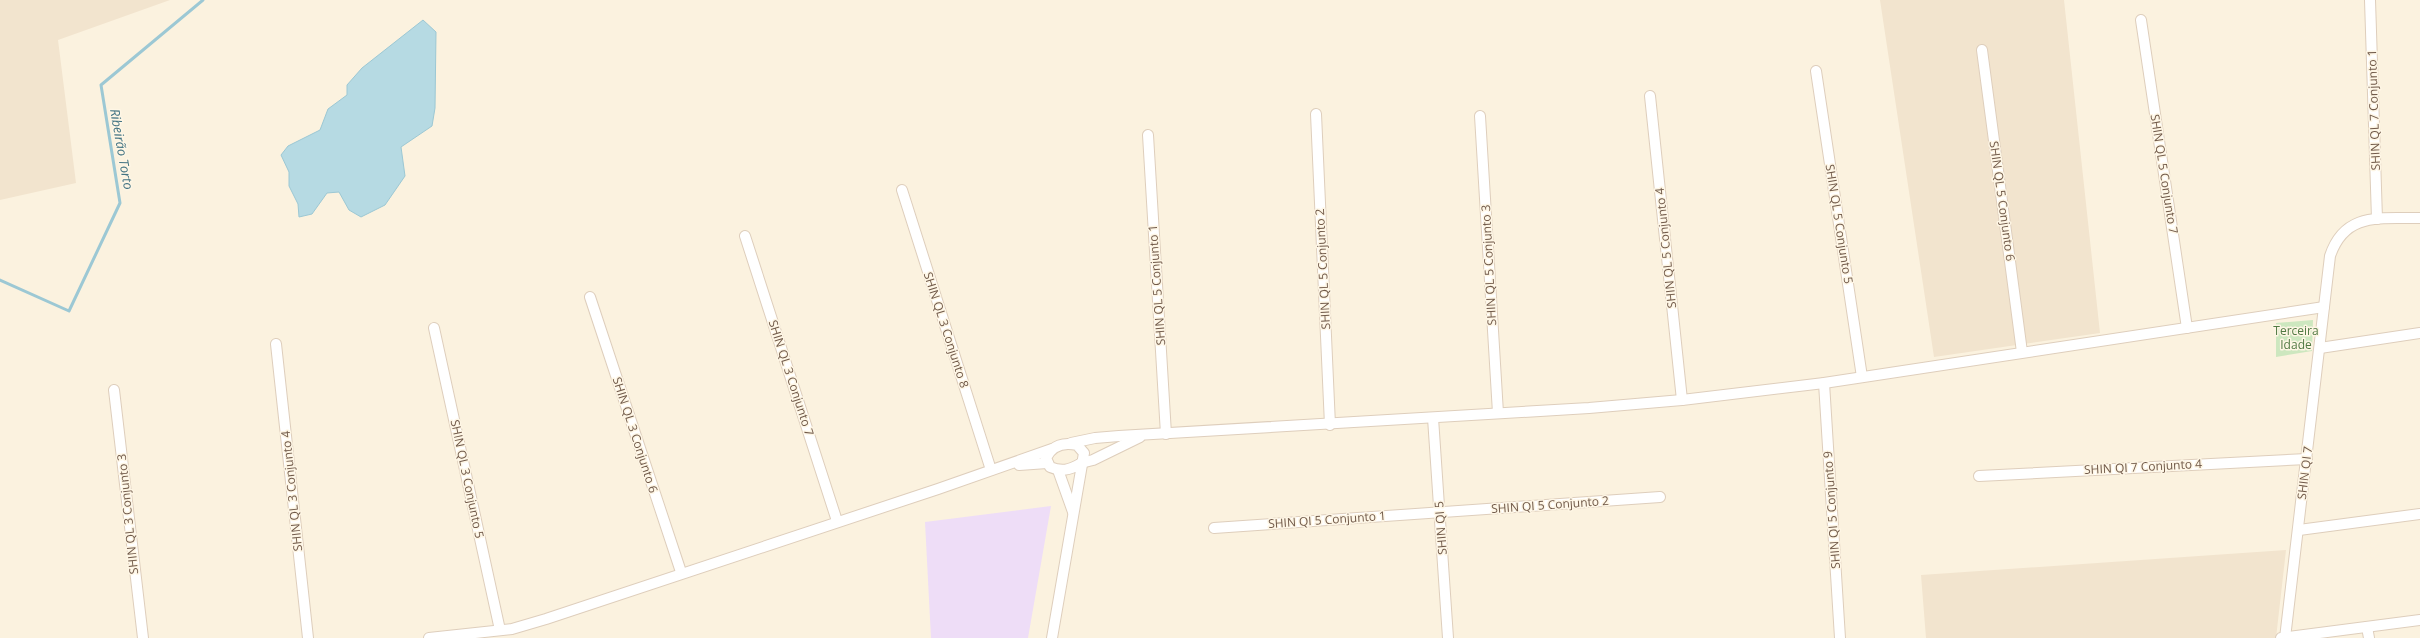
<svg xmlns="http://www.w3.org/2000/svg" width="2420" height="638" font-family="'Open Sans',sans-serif">
  <style>
    .residential { fill: #f2e4ce }
    .education { fill: #eeddf7 }
    .green { fill: #cde7bf }
    .water { fill: #b6dae3; stroke: #9cc8d4 }
    .lines { fill: none; stroke-linecap: round; stroke-linejoin: round }
    .stream { stroke: #9cc8d4; stroke-width: 3 }
    .minor-casing { stroke: #decebc; stroke-width: 12 }
    .minor { stroke: #fff; stroke-width: 10 }
    .labels { text-anchor: middle; stroke-width: 3; stroke-linejoin: round; paint-order: stroke }
    .street-label { font-size: 12px; fill: #705949; stroke: #fef6e5 }
    .park-label { font-size: 12px; fill: #527a44; stroke: #fef6e5 }
    .water-label { font-size: 13px; font-style: italic; fill: #447483; stroke: #fef6e5 }
  </style>
  <rect width="100%" height="100%" fill="#fbf2df"/>
  <g class="residential">
    <path d="M0 0H170L58 40 76 183 0 200Z"/>
    <path d="M1880 0H2064L2100 333 1934 357Z"/>
    <path d="M2286 550 2276 638H1926L1921 575Z"/>
  </g>
  <path class="education" d="M1051 506 1028 638H931L925 522Z"/>
  <path class="green" d="M2313 320 2312 351 2276 357V323Z"/>
  <path class="water" d="M423 20 436 32 435 108 432 126 401 147 405 176 385 205 361 217 349 210 339 192 327 193 312 214 299 217 298 204 289 186V172L281 155 288 146 320 130 328 109 347 95V85L362 68Z"/>
  <g class="lines">
    <path class="stream" d="M0 280 69 311 120 203 101 85 203 0"/>
    <g class="minor-casing">
      <g id="minor">
        <path d="M2370 0 2377 219"/>
        <path d="M2141 20 2187 328"/>
        <path d="M1982 50 2022 352"/>
        <path d="M1816 71 1862 377"/>
        <path d="M1650 96 1682 400"/>
        <path d="M1316 114 1330 425"/>
        <path d="M1480 116 1498 413"/>
        <path d="M1148 135 1166 434"/>
        <path d="M902 190 991 470"/>
        <path d="M745 236 837 521"/>
        <path d="M590 297 681 572"/>
        <path d="M434 328 500 630"/>
        <path d="M276 344 308 638"/>
        <path d="M2320 348 2420 333"/>
        <path d="M1824 383 1840 638"/>
        <path d="M114 390 143 638"/>
        <path d="M1433 418 1448 638"/>
        <path d="M1071 443 1095 438 1119 436 1589 408 1682 400 1824 383 2324 307"/>
        <path d="M1081 463 1093 460 1140 437"/>
        <path d="M1019 465 1047 463"/>
        <path d="M1058 470 1073 512"/>
        <path d="M1979 476 2307 459"/>
        <path d="M1214 528 1660 497"/>
        <path d="M2299 530 2420 514"/>
        <path d="M2367 627 2369 638"/>
        <path d="M429 638 512 629 546 619 938 489 1052 449"/>
        <path d="M1052 638 1084 453 1077 445C1064 442 1052 445 1046 458L1050 467C1062 472 1069 470 1080 464"/>
        <path d="M2281 638 2420 620"/>
        <path d="M2285 638 2330 256C2345 211 2381 219 2420 218"/>
      </g>
    </g>
    <use href="#minor" class="minor"/>
  </g>
  <g class="labels">
    <g class="street-label">
      <text transform="translate(2374 110) rotate(-92)" y="4">SHIN QL 7 Conjunto 1</text>
      <text transform="translate(2164 174) rotate(81)" y="4">SHIN QL 5 Conjunto 7</text>
      <text transform="translate(2002 201) rotate(82)" y="4">SHIN QL 5 Conjunto 6</text>
      <text transform="translate(1839 224) rotate(81)" y="4">SHIN QL 5 Conjunto 5</text>
      <text transform="translate(1666 248) rotate(-96)" y="4">SHIN QL 5 Conjunto 4</text>
      <text transform="translate(1489 265) rotate(-93)" y="4">SHIN QL 5 Conjunto 3</text>
      <text transform="translate(1323 269) rotate(-93)" y="4">SHIN QL 5 Conjunto 2</text>
      <text transform="translate(1157 285) rotate(-94)" y="4">SHIN QL 5 Conjunto 1</text>
      <text transform="translate(946 330) rotate(72)" y="4">SHIN QL 3 Conjunto 8</text>
      <text transform="translate(791 378) rotate(72)" y="4">SHIN QL 3 Conjunto 7</text>
      <text transform="translate(635 435) rotate(72)" y="4">SHIN QL 3 Conjunto 6</text>
      <text transform="translate(2143 467) rotate(-3)" y="4">SHIN QI 7 Conjunto 4</text>
      <text transform="translate(2305 473) rotate(-83)" y="4">SHIN QI 7</text>
      <text transform="translate(467 479) rotate(78)" y="4">SHIN QL 3 Conjunto 5</text>
      <text transform="translate(292 491) rotate(-96)" y="4">SHIN QL 3 Conjunto 4</text>
      <text transform="translate(1550 505) rotate(-4)" y="4">SHIN QI 5 Conjunto 2</text>
      <text transform="translate(1832 510) rotate(-94)" y="4">SHIN QI 5 Conjunto 9</text>
      <text transform="translate(128 514) rotate(-96)" y="4">SHIN QL 3 Conjunto 3</text>
      <text transform="translate(1327 520) rotate(-4)" y="4">SHIN QI 5 Conjunto 1</text>
      <text transform="translate(1441 528) rotate(-94)" y="4">SHIN QI 5</text>
    </g>
    <g class="park-label">
      <text x="2296" y="335">Terceira<tspan x="2296" dy="14">Idade</tspan></text>
    </g>
    <g class="water-label">
      <text transform="translate(122 149) rotate(80)" y="5">Ribeirão Torto</text>
    </g>
  </g>
</svg>
